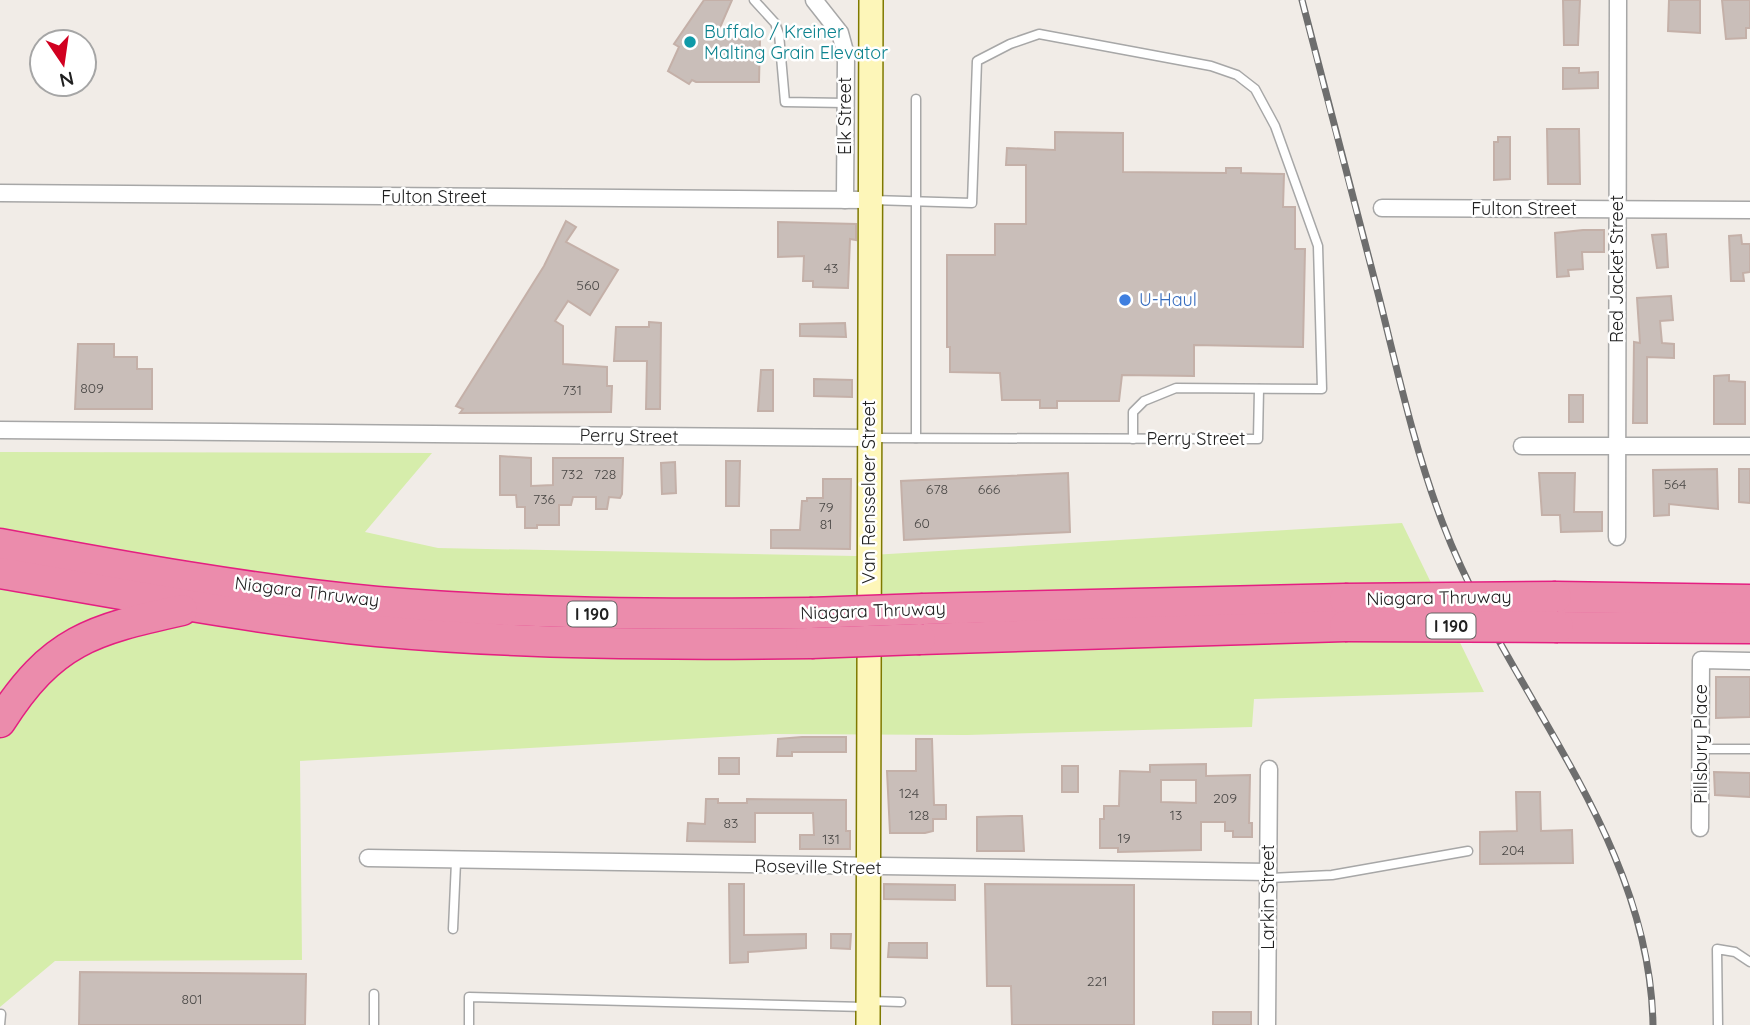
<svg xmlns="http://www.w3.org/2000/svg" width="1750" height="1025" font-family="Quicksand,sans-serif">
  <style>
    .grass { fill: #d6edab }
    .building { fill: #c9beb9; stroke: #c4b0a8; stroke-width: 2; fill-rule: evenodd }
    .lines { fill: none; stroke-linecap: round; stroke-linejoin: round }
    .lane-casing { stroke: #a7a7a7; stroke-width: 11 }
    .street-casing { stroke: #a7a7a7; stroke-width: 19 }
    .secondary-casing { stroke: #7f7900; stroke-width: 26 }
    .highway-casing { stroke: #e41f81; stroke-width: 33 }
    .lane { stroke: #fff; stroke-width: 8 }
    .street { stroke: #fff; stroke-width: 16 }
    .secondary { stroke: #fdf6b9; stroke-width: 23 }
    .highway { stroke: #eb8cac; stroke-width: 30 }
    .rail-casing { stroke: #6e6e6e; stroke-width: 7 }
    .rail { stroke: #fff; stroke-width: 4.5; stroke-dasharray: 13; stroke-linecap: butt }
    .highway-bridge-casing { stroke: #e41f81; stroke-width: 33; stroke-linecap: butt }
    .highway-bridge { stroke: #eb8cac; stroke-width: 30 }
    .culture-dot { fill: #0f9aa8; stroke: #fff; stroke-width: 2.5 }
    .shop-dot { fill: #3f7fe0; stroke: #fff; stroke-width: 2.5 }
    .labels { text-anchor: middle; stroke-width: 5; stroke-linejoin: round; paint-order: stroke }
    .number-label { font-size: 14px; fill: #4a4846 }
    .shield { fill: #fff; stroke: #636363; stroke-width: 2 }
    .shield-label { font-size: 16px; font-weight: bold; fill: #202020 }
    .culture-label { font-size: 18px; fill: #0d838f; stroke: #fff; text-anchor: start }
    .street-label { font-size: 18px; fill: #202020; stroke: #fff }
    .shop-label { font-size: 18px; fill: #366cbe; stroke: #fff; text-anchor: start }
  </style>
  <rect width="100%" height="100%" fill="#f1ece7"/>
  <path class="grass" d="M0 452 432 453 365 532 438 548 855 556 1402 523 1484 692 1254 699 1252 727 967 735 773 734 300 761 302 960 55 961 0 1007Z"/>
  <g class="building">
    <path d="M704 0H732L715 39 760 38 759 82H696L692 80 689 84 668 71 679 47 674 44Z"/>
    <path d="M1563 0H1580L1578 45H1564Z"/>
    <path d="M1669 0H1700V33L1668 31Z"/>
    <path d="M1722 0H1750V28H1746V38L1726 39Z"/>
    <path d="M1563 68H1579V73L1598 72V88L1563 89Z"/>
    <path d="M1547 129H1579L1580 184H1548Z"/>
    <path d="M1055 132 1123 133V172L1226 173V168H1241V173L1284 174 1283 207H1295V249H1305L1303 347 1194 345V376L1122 375 1119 401H1057V408H1040V400H1002L1000 373 950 372V347H947V255H995V224H1026V165H1006L1007 148 1055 150Z"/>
    <path d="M1498 137H1510V179L1494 180V142H1498Z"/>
    <path d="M566 221 576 227 566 242 618 270 590 315 568 301 555 321 563 326V364L607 367V386H612L611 412 460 413 463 409 456 406 544 266Z"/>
    <path d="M778 222 856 224V240L850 239 848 288 813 287V281H803L804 256 778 257Z"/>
    <path d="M1583 230H1604V252H1582L1583 269 1568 270 1569 276 1557 277 1555 233Z"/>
    <path d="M1666 234 1668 267 1657 268 1652 235Z"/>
    <path d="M1741 235 1742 244H1750V272L1743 273 1744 281H1731L1729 236Z"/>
    <path d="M1671 296 1673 320 1660 321 1662 343 1674 344V358L1647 357V423H1633L1634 342 1640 343 1637 298Z"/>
    <path d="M649 322 661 323 660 409H646L647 361H614L616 327H649Z"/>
    <path d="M845 323 846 337 800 336V324Z"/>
    <path d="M78 344H114V357H137V369H152V409H75Z"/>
    <path d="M761 370H773V411H758Z"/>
    <path d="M1729 375V381L1745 382V424H1714V376Z"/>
    <path d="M814 379 852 380V397L814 396Z"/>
    <rect x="1569" y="395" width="14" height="27"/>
    <path d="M500 456 531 458V486L553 485V458H623L622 494 620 498 609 497 607 509H596V497H573L571 505H559V525H537V528H525V507H517L516 495H500Z"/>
    <path d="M726 461H740L739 506H726Z"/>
    <path d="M675 462 676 493 662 494 661 463Z"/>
    <path d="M1717 469 1718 509 1669 504V515L1654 516 1653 470Z"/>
    <path d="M1739 469H1750V503L1739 502Z"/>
    <path d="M1068 473 1070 532 904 540 901 481Z"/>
    <path d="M1539 473H1575L1574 512H1602V531L1561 532 1560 515H1542Z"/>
    <path d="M823 479H851L850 549 771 548V530H800L802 501H807V498H823Z"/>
    <path d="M1716 677H1750V717L1716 718Z"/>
    <path d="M802 737H846V752H792V756H777L778 739Z"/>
    <path d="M916 739H932L934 805H946V819H933V831L925 833H890L887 771H916Z"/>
    <rect x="719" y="758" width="20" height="16"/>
    <path d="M1206 764V776L1250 775 1249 823H1252V837H1233V831H1225V822H1201V850L1118 852V848H1100V819H1104V806H1119L1120 771 1150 772V765ZM1161 780H1196V803L1161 802Z"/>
    <rect x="1062" y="766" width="16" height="26"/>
    <path d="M1714 772 1750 773V797L1715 795Z"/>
    <path d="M1516 792H1540L1541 831 1572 830 1573 863 1480 864V832L1517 831Z"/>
    <path d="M706 799H718V803H747V799L846 800V831H850V849H800V835H814L813 813H755V842L687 841 688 823 705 824Z"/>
    <path d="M1011 816H1022L1024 851H977V817Z"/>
    <path d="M729 884H744V935L806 934V948L748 952V962L730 963Z"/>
    <path d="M884 884 955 885V900L884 899Z"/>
    <path d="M985 884 1134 885V1025H1012L1011 986H987Z"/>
    <path d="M831 934H851L850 949 831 948Z"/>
    <path d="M889 943H927V958L888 957Z"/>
    <path d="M80 972 306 974 305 1025H79Z"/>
    <rect x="1213" y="1012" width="38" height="13"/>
  </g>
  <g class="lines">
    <g class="lane-casing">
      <g id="lane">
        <path d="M754 0 775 23 779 34 785 102 845 103"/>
        <path d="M916 99V438"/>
        <path d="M872 200 972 203 977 61 1010 44 1039 34 1211 66 1237 75 1255 89 1275 126 1318 246 1322 389 1176 388 1144 401 1133 412V439"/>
        <path d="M873 438 1258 439 1259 389"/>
        <path d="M1701 749H1750"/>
        <path d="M1268 878 1332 875 1468 851"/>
        <path d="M453 929 456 862"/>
        <path d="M869 1001 901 1002"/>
        <path d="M0 1025 1 1014"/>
        <path d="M374 1025V994"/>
        <path d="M469 1025V997L865 1007"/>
        <path d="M1718 1025 1717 949 1735 952 1750 962"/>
      </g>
    </g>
    <g class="street-casing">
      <g id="street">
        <path d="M814 0 840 33 846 55 845 200"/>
        <path d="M0 193 869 200"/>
        <path d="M1382 208 1750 210"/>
        <path d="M0 430 870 438"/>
        <path d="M1522 446H1750"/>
        <path d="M1617 537 1618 0"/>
        <path d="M1700 828 1701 660 1750 661"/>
        <path d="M368 858 1268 872"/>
        <path d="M1267 1025 1269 769"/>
      </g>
    </g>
    <g class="secondary-casing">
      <path id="secondary" d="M868 1025 871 0"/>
    </g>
    <g class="highway-casing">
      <g id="highway">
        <path d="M0 544C124 567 250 590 377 602 521 614 665 615 810 613"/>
        <path d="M0 573C125 594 251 619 377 631 521 644 666 645 811 643"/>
        <path d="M1556 597 1750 600"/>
        <path d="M923 609 1345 599"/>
        <path d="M1558 627 1750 628"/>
        <path d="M920 639 1345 626"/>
        <path d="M0 722C52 640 92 630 182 610"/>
      </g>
    </g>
    <use href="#lane" class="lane"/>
    <use href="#street" class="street"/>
    <use href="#secondary" class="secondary"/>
    <use href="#highway" class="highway"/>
    <g class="rail-casing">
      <path id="rail" d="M1302 0C1327 99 1353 198 1379 297 1398 373 1415 451 1443 524 1507 693 1650 836 1653 1025"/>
    </g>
    <use href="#rail" class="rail"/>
    <g class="highway-bridge-casing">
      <g id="highway-bridge">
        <path d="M1345 599 1556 597"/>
        <path d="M810 613 923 609"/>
        <path d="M1345 626 1558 627"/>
        <path d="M811 643 920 639"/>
      </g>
    </g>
    <use href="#highway-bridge" class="highway-bridge"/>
  </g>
  <circle class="culture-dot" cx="690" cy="42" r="7"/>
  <circle class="shop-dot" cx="1125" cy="300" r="7"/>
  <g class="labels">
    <g class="number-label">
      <text x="831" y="273">43</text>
      <text x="588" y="290">560</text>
      <text x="92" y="393">809</text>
      <text x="572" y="395">731</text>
      <text x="572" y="479">732</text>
      <text x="605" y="479">728</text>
      <text x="1675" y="489">564</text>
      <text x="937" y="494">678</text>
      <text x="989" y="494">666</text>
      <text x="544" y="504">736</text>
      <text x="826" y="512">79</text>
      <text x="922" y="528">60</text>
      <text x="826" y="529">81</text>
      <text x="909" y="798">124</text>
      <text x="1225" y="803">209</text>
      <text x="919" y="820">128</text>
      <text x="1176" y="820">13</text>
      <text x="731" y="828">83</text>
      <text x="1124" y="843">19</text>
      <text x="831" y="844">131</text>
      <text x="1513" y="855">204</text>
      <text x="1097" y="986">221</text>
      <text x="192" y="1004">801</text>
    </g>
    <g class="shield">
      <rect x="567.5" y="601.5" width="49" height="25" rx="5"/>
      <rect x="1426.5" y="613.5" width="49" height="25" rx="5"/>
    </g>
    <g class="shield-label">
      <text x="592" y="620">I 190</text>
      <text x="1451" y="632">I 190</text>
    </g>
    <g class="culture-label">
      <text x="704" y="38">Buffalo / Kreiner<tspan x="704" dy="21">Malting Grain Elevator</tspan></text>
    </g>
    <g class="street-label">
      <text transform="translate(845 116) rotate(-90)" y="6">Elk Street</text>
      <text x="434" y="203">Fulton Street</text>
      <text x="1524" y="215">Fulton Street</text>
      <text transform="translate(1617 269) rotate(-90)" y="6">Red Jacket Street</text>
      <text transform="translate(629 436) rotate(1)" y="6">Perry Street</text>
      <text x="1196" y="445">Perry Street</text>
      <text transform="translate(869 492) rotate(-90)" y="6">Van Rensselaer Street</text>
      <text transform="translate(307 592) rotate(7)" y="6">Niagara Thruway</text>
      <text transform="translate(1439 598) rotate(-1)" y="6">Niagara Thruway</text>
      <text transform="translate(873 611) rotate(-2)" y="6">Niagara Thruway</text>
      <text transform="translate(1701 744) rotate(-90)" y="6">Pillsbury Place</text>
      <text transform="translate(818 867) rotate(1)" y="6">Roseville Street</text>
      <text transform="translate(1268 897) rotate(-90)" y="6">Larkin Street</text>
    </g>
    <g class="shop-label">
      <text x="1139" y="306">U-Haul</text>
    </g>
  </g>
  <g transform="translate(63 63) rotate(167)"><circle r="33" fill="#ffffff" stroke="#a6a6a6" stroke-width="2"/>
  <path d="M0-5L12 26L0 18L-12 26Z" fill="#d10020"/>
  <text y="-10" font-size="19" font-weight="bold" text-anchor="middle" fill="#202020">N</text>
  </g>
</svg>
